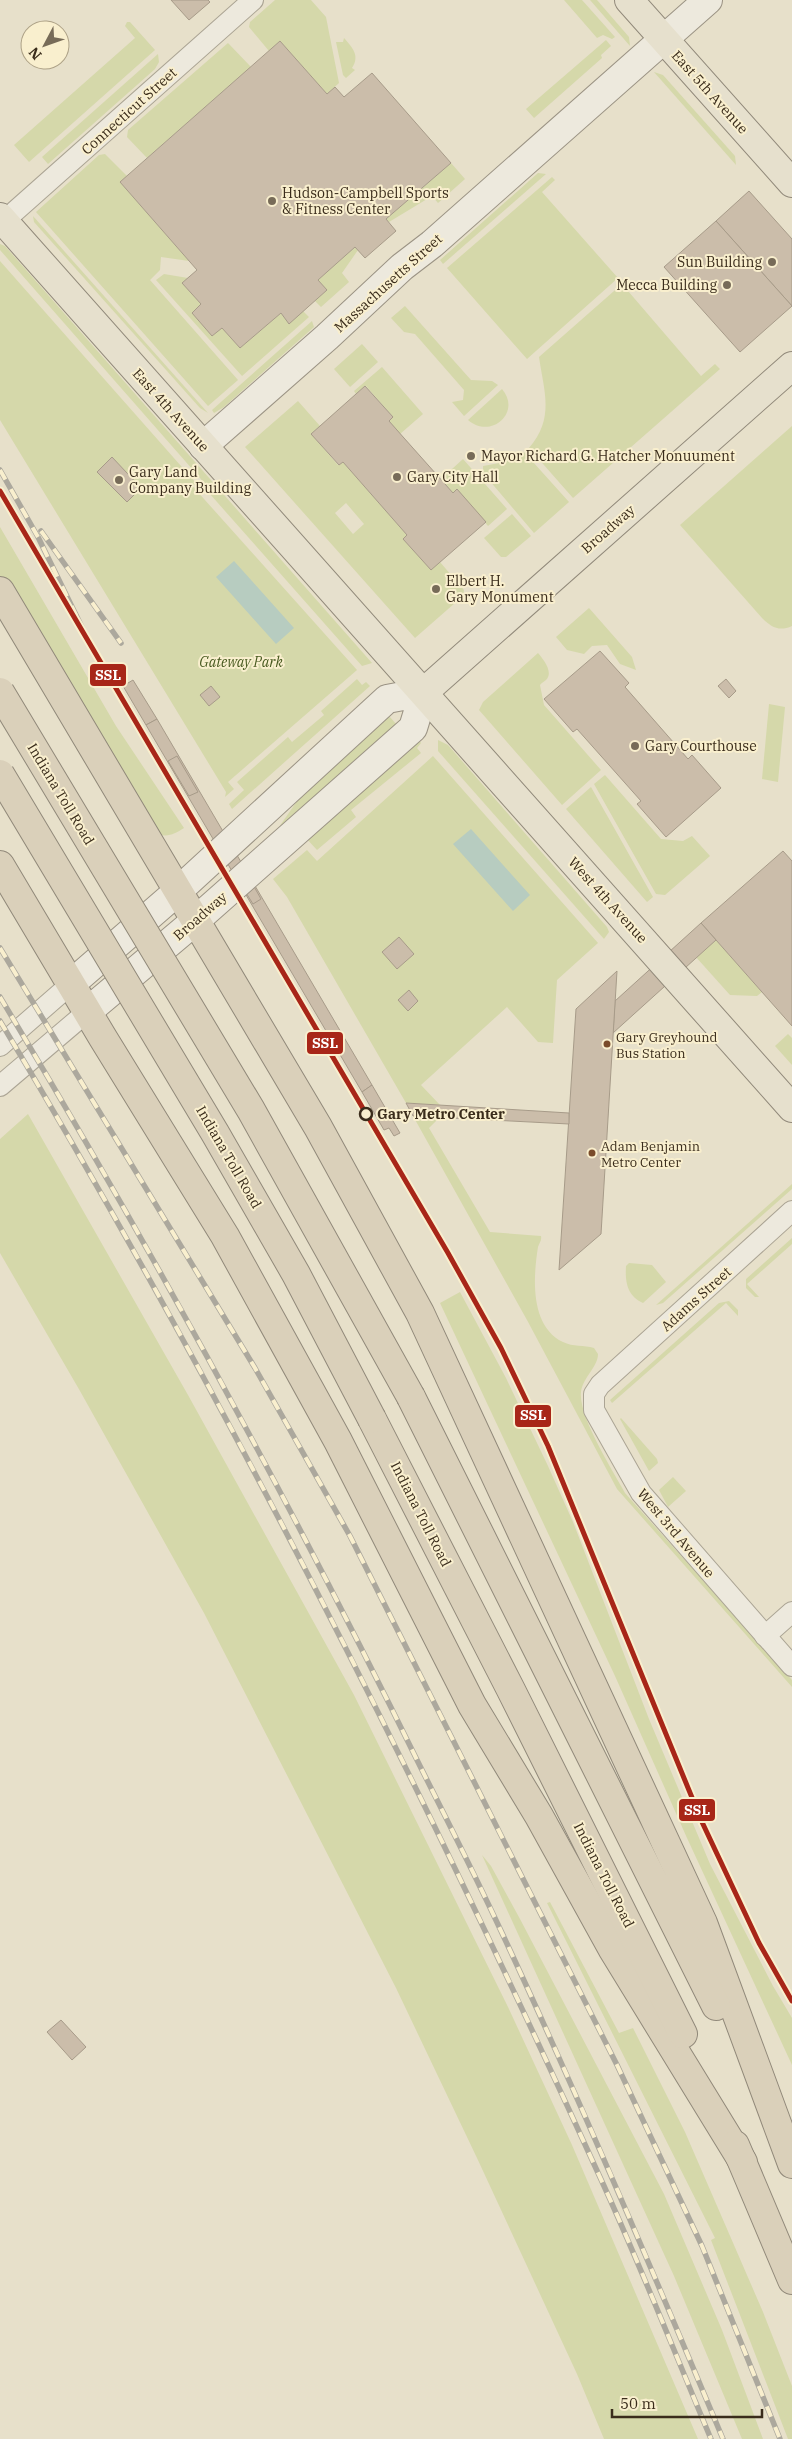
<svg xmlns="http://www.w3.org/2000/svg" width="792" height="2439" font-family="'IBM Plex Serif',serif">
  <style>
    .green { fill: #d5d8aa; fill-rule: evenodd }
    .water { fill: #b7ccc0 }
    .building { fill: #cbbdaa; stroke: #a79b89 }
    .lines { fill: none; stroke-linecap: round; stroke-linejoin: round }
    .street-casing { stroke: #aba494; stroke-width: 22 }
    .secondary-casing { stroke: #9b9384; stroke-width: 30 }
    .primary-casing { stroke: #91897a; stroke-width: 30 }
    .highway-casing { stroke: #91897a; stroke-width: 30 }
    .street { stroke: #ede9dd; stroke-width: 20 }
    .secondary { stroke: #ede9dd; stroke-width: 28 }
    .primary { stroke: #e6e0cd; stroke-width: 28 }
    .highway { stroke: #dad0ba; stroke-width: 28 }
    .rail-casing { stroke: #aca89d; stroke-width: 5.5 }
    .rail { stroke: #f9efce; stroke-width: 4; stroke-dasharray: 11; stroke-linecap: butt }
    .highway-bridge-casing { stroke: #91897a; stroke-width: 30; stroke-linecap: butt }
    .highway-bridge { stroke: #dad0ba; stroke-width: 28 }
    .rail-1-casing { stroke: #f9efce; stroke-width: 9 }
    .rail-1 { stroke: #a82618; stroke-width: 5 }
    .poi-dot { fill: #776b58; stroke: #f9efce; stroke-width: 2 }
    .bus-dot { fill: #7a4b2a; stroke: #f9efce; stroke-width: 2 }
    .stop-dot { fill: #f9efce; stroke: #3a2c1b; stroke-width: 2.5 }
    .labels { text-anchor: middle; stroke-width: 4; stroke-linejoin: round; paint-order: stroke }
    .bus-label { font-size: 13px; fill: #3a2c1b; stroke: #f9efce; text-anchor: start }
    .street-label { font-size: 14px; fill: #3a2c1b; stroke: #f9efce }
    .poi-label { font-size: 14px; fill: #3a2c1b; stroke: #f9efce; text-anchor: start }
    .park-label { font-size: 14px; font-style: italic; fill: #47591f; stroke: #f9efce }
    .stop-label { font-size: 14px; font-weight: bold; fill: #3a2c1b; stroke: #f9efce; text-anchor: start }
    .line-badge { stroke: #f9efce; stroke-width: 2 }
    .badge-label { font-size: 14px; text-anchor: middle; font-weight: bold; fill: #fff }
  </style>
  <rect width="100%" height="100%" fill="#e7e0ca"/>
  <g class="green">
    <path d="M275 0H311L326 17 339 83 327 94 280 41 269 51 249 27 250 22Z"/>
    <path d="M564 0H582L615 37 612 39 603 35 597 38Z"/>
    <path d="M590 0H597L629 37 630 46Z"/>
    <path d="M130 22 155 50 29 162 14 145 135 38 125 26 127 22Z"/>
    <path d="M344 38C353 48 360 56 352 68L355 70 346 78 343 75 336 42H343Z"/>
    <path d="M606 40 611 46 601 55 602 58 534 118 526 109Z"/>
    <path d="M228 43 251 67 147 158 127 137 128 130Z"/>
    <path d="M158 54 159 62 155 69 48 164 42 157Z"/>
    <path d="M654 72 663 75 735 156 736 165Z"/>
    <path d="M105 154 127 176 120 182 189 261 161 257 160 270 150 280 238 380 208 406 36 212 99 155Z"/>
    <path d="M451 163 465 179 438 203 432 196 389 222 386 219Z"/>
    <path d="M538 173 546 174 443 264 440 260Z"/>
    <path d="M552 177 555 180 542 192 618 278 527 359 447 268Z"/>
    <path d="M33 216 208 413 200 408 34 222Z"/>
    <path d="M0 244 5 246 372 663 362 666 202 485 204 483 200 478 0 250Z"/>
    <path d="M355 247 358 250 342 273 349 282 321 307 315 301 327 290 318 280Z"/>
    <path d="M0 261 196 483 193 486 196 490 357 670 228 782 234 789 225 797 226 792 0 420Z"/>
    <path d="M164 274 188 278 182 283 201 304 192 313 212 336 222 328 240 348 281 313 289 323 303 311 309 317 242 376 156 280Z"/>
    <path d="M622 284 701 376 715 364 720 369 573 498 529 448C555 418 544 392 539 357Z"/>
    <path d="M405 306 471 380 492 381 498 385 464 416 452 402 463 400 464 390 415 334 404 332 391 318Z"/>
    <path d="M312 321 314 327 224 407 214 413 212 410Z"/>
    <path d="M362 344 378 362 350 387 334 369Z"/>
    <path d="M382 367 423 414 400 434 389 421 393 417 366 386 356 394 354 391Z"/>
    <path d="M502 389C522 412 491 440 468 420Z"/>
    <path d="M298 401 320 426 311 434 338 465 343 462 407 535 403 539 431 570 440 562 464 590 463 596 415 638 245 447ZM346 503 364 524 353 534 335 513Z"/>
    <path d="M792 426V626C779 632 771 627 762 618L680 525Z"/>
    <path d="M524 452 569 502 534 533 483 473V466L505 462Z"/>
    <path d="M463 459 507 509 488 526 457 490 453 493 441 479Z"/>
    <path d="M512 514 531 536 506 557H501L484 538Z"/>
    <path d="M0 527 116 726 184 828C173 835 165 839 152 831L0 576Z"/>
    <path d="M589 608 632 657 636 670 620 664 607 645 592 646 584 654 567 650 556 637Z"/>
    <path d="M538 653C543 659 554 672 546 680 544 682 541 683 540 685L544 705 601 770 562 805 479 710 483 702Z"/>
    <path d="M357 679 362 685 366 682 370 686 232 809 229 804 244 790 237 782 288 737 292 742 324 715 321 711Z"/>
    <path d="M769 704 785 707 778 782 762 779Z"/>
    <path d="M389 716 397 725 279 827 302 794Z"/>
    <path d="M419 740 421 743 417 748 421 753 351 810 356 817 317 850 306 838Z"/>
    <path d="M438 740 448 745 607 927 609 932 604 939 438 751Z"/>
    <path d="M433 756 598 943 557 980 553 1043 538 1042 507 1007 421 1085 440 1105 406 1103 287 897 273 879 307 850 317 861Z"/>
    <path d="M605 775 661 839 683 841 692 836 710 856 665 895 656 894 594 784Z"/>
    <path d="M591 787 653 897 647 902 566 809Z"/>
    <path d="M701 923 762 992 757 996 730 995 695 956Z"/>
    <path d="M788 1034 792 1038V1065L775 1046Z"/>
    <path d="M28 1114 188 1395 354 1695 508 2007 572 2145 698 2439H604L577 2374 477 2158 396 1988 204 1613 80 1391 0 1253V1139Z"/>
    <path d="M413 1116 440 1117 429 1128 490 1232 541 1236C542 1241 539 1243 538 1247 533 1278 530 1326 563 1342 573 1347 584 1345 594 1348L598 1354C598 1367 583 1377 581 1392 578 1416 613 1471 625 1493L792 1680V1687L617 1489 527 1320Z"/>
    <path d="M792 1184V1189L663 1303 656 1305Z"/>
    <path d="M792 1238V1244L747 1284 759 1297H755L746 1288V1279Z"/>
    <path d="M629 1263 652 1265 666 1282 643 1303C627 1296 625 1282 626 1266Z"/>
    <path d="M460 1292 506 1378 548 1466 573 1522 649 1719 710 1864 773 1986 792 2018V2065L687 1838 615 1676 440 1303Z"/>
    <path d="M729 1301 738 1310V1316L726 1303 612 1403 610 1400 719 1303Z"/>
    <path d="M621 1418 657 1459 658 1463 649 1471 620 1419Z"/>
    <path d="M673 1477 686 1491 668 1507 659 1490Z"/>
    <path d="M482 1855 491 1866 520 1919 664 2194 722 2330 763 2439H742L674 2276Z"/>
    <path d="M550 1902 619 2033 633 2028 685 2132 763 2312 792 2386V2439H788L711 2240 715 2238 547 1903Z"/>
  </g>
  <g class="water">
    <path d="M234 561 294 628 276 644 216 577Z"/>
    <path d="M471 829 530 895 513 911 453 844Z"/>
  </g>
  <g class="building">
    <path d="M171 0H208L210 2 189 20Z"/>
    <path d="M280 41 327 94 335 87 344 97 372 73 451 163 386 219 396 231 365 258 355 247 318 280 327 290 289 324 281 313 240 348 222 328 212 336 192 313 201 304 182 283 197 270 120 182Z"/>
    <path d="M749 191 792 239V306L716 221Z"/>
    <path d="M716 221 792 306 740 352 664 267Z"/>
    <path d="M365 386 393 417 389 421 404 438 453 493 457 489 486 522 431 570 403 539 407 535 343 462 339 465 311 434Z"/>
    <path d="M112 457 141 488 127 502 97 472Z"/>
    <path d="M600 651 629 683 625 687 688 759 692 755 721 788 666 837 637 804 641 801 577 729 573 732 544 699Z"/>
    <path d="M726 679 736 691 729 698 718 686Z"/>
    <path d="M133 680 157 719 146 725 123 686Z"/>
    <path d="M211 686 220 697 209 706 200 695Z"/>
    <path d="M157 719 372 1085 362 1092 146 725Z"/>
    <path d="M177 756 198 792 189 796 168 761Z"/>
    <path d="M783 851 792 861V1026L701 923Z"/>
    <path d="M252 883 261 899 253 904 243 888Z"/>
    <path d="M701 923 716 940 613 1033 615 1001Z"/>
    <path d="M399 937 414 954 397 969 382 952Z"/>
    <path d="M617 971 601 1234 559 1270 576 1009Z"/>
    <path d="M409 990 418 1001 408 1011 398 1000Z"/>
    <path d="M372 1085 400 1133 394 1136 389 1128 384 1130 362 1092Z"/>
    <path d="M406 1103 569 1113V1124L413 1116Z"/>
    <path d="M61 2020 86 2047 72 2060 47 2032Z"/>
  </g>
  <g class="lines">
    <g class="street-casing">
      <g id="street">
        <path d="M4 221 253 0"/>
        <path d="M0 1046 71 984"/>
        <path d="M0 1086 87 1012"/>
        <path d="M792 1211 600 1385 594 1394V1410L641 1493 792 1666"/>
        <path d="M765 1636 792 1612"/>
      </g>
    </g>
    <g class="secondary-casing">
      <g id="secondary">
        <path d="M203 446 327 337 402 267 432 244 708 0"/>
        <path d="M71 984 178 891 387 699 424 692 413 728 195 921 87 1012"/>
      </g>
    </g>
    <g class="primary-casing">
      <g id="primary">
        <path d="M629 0 792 183"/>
        <path d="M0 217 792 1108"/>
        <path d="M424 692 792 366"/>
      </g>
    </g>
    <g class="highway-casing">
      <g id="highway">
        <path d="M0 591 318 1127 420 1313 703 1923 792 2164"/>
        <path d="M0 865 103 1038 225 1236 338 1441 472 1705 539 1816 613 1950 743 2162"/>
        <path d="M411 1397 716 2006"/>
        <path d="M372 1419 511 1690 683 2034"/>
        <path d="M735 2145 792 2280"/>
      </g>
    </g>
    <use href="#street" class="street"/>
    <use href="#secondary" class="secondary"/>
    <use href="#primary" class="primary"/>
    <use href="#highway" class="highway"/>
    <g class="rail-casing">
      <g id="rail">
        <path d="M0 470 38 537 96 656"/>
        <path d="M41 531 121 643"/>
        <path d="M0 948 255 1368 350 1536 617 2065 702 2246 780 2439"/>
        <path d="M0 997C151 1248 291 1503 420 1766 448 1822 476 1877 502 1933 580 2100 652 2269 723 2439"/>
        <path d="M0 1021C223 1392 419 1780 599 2175 639 2262 674 2351 711 2439"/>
      </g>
    </g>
    <use href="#rail" class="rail"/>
    <g class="highway-bridge-casing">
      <g id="highway-bridge">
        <path d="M0 692 251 1110 411 1397"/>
        <path d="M0 774 215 1133 296 1274 372 1419"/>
      </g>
    </g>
    <use href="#highway-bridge" class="highway-bridge"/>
    <g class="rail-1-casing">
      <path id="rail-1" d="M0 491 448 1253 501 1348 548 1446 702 1822 759 1943 792 2001"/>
    </g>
    <use href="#rail-1" class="rail-1"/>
  </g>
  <g class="poi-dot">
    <circle cx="272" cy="201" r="5"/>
    <circle cx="772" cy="262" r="5"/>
    <circle cx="727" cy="285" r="5"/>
    <circle cx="471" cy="456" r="5"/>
    <circle cx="397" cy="477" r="5"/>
    <circle cx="119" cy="480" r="5"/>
    <circle cx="436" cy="589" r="5"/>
    <circle cx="635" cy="746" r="5"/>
  </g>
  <g class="bus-dot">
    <circle cx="607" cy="1044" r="4.5"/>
    <circle cx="592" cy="1153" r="4.5"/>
  </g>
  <circle class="stop-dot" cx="366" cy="1114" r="6"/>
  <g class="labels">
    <g class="bus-label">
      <text x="616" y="1042">Gary Greyhound<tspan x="616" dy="16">Bus Station</tspan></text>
      <text x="601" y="1151">Adam Benjamin<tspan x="601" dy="16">Metro Center</tspan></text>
    </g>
    <g class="street-label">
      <text transform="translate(710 92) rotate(48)" y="5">East 5th Avenue</text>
      <text transform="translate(129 111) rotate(-42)" y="5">Connecticut Street</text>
      <text transform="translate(388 283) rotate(-42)" y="5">Massachusetts Street</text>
      <text transform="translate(171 410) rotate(48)" y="5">East 4th Avenue</text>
      <text transform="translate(608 529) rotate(-41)" y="5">Broadway</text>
      <text transform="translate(61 794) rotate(59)" y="5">Indiana Toll Road</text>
      <text transform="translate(608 900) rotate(48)" y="5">West 4th Avenue</text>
      <text transform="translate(200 916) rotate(-41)" y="5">Broadway</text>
      <text transform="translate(229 1157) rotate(60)" y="5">Indiana Toll Road</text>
      <text transform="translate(696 1299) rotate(-42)" y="5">Adams Street</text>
      <text transform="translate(421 1514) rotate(63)" y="5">Indiana Toll Road</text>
      <text transform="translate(676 1533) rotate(50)" y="5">West 3rd Avenue</text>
      <text transform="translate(604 1875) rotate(63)" y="5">Indiana Toll Road</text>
    </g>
    <g class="poi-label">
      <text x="282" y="198">Hudson-Campbell Sports<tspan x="282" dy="16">&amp; Fitness Center</tspan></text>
      <text x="762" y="267" text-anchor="end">Sun Building</text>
      <text x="717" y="290" text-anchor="end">Mecca Building</text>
      <text x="481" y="461">Mayor Richard G. Hatcher Monuument</text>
      <text x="129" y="477">Gary Land<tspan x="129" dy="16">Company Building</tspan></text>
      <text x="407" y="482">Gary City Hall</text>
      <text x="446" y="586">Elbert H.<tspan x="446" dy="16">Gary Monument</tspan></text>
      <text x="645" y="751">Gary Courthouse</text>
    </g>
    <g class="park-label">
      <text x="241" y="667">Gateway Park</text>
    </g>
    <g class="stop-label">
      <text x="377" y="1119">Gary Metro Center</text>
    </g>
  </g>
  <g class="line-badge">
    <rect x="89" y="663" width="38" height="24" rx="5" fill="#a82618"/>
    <rect x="306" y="1031" width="38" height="24" rx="5" fill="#a82618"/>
    <rect x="514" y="1404" width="38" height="24" rx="5" fill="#a82618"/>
    <rect x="678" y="1798" width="38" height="24" rx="5" fill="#a82618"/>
  </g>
  <g class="badge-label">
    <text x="108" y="680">SSL</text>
    <text x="325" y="1048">SSL</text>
    <text x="533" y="1420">SSL</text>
    <text x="697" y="1815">SSL</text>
  </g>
  <g transform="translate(45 45) rotate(229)"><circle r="24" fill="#f9efce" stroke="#ada186"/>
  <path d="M0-4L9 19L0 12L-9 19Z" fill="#776b58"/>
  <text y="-8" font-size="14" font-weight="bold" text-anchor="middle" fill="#3a2c1b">N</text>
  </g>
  <path d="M612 2409v8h150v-8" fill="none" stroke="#3a2c1b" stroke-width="2.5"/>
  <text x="620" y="2409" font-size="15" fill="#3a2c1b" stroke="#f9efce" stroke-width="4" paint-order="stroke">50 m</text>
</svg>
